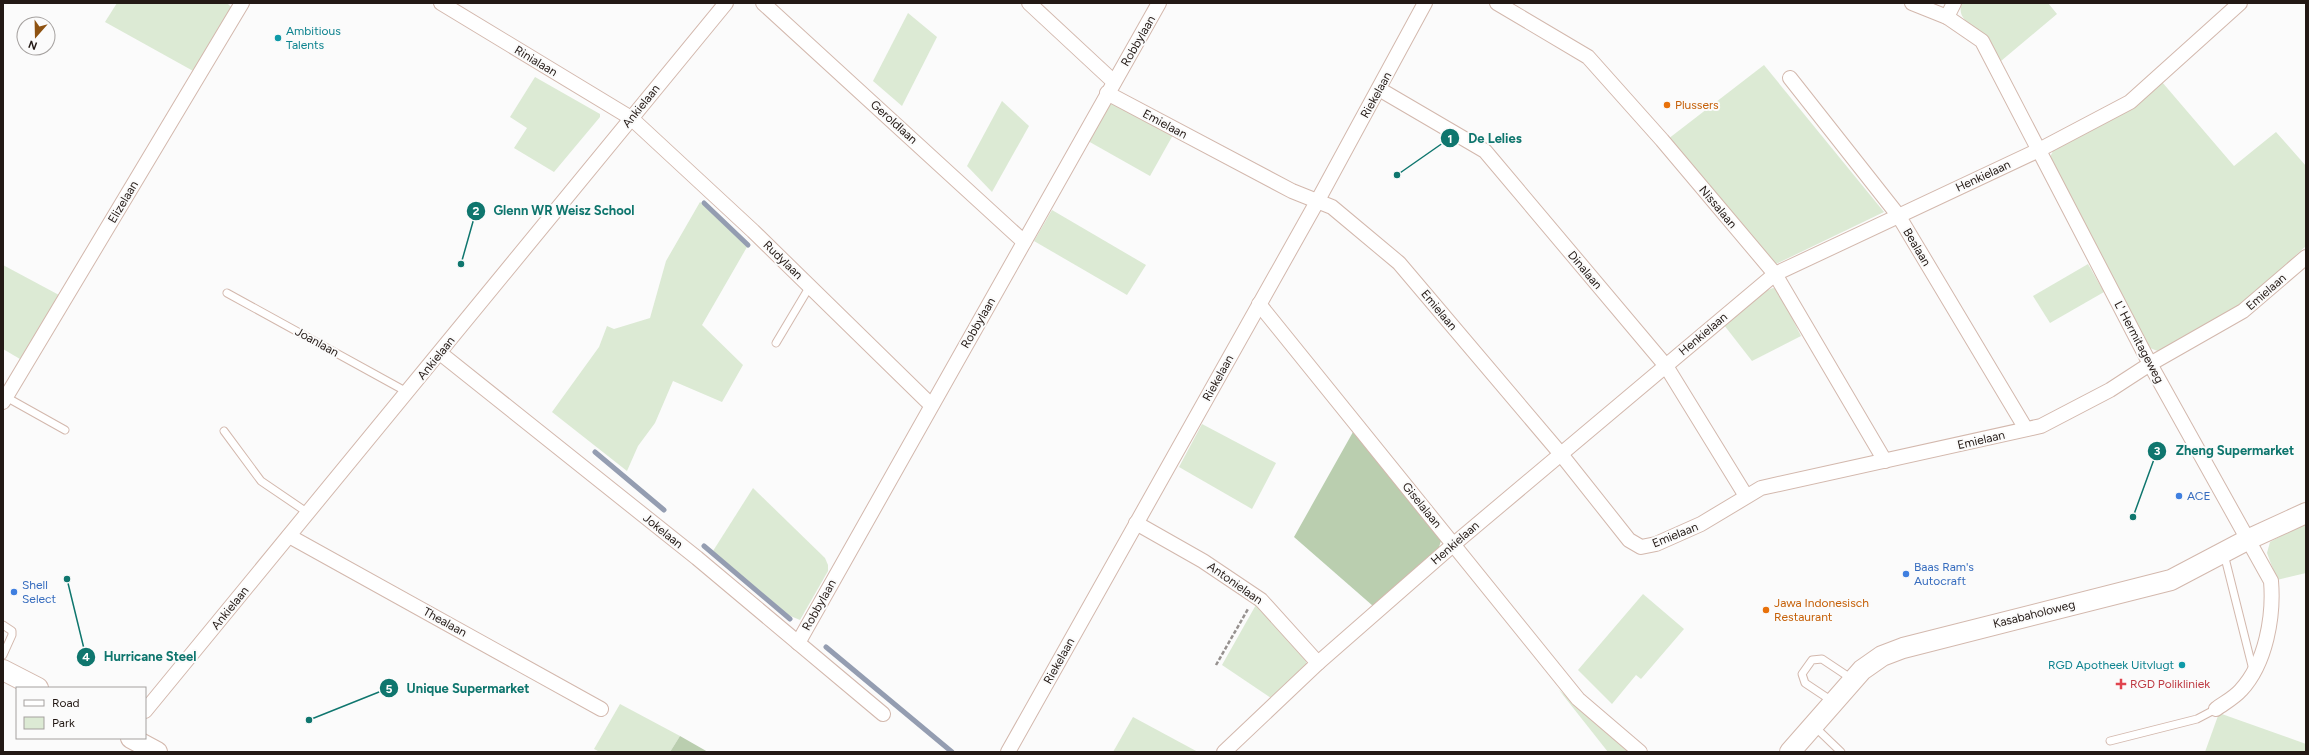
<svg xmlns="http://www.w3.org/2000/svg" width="2309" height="755" font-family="Figtree,sans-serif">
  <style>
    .green { fill: #dcead4 }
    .forest { fill: #baceaf }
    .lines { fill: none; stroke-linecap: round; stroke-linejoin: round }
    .stream { stroke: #949db1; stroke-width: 5 }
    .lane-casing { stroke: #d3b8ad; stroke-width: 9 }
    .street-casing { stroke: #d3b8ad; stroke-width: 16 }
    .secondary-casing { stroke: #d3b8ad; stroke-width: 22 }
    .path { stroke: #96918f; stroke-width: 2.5; stroke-dasharray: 4 2; stroke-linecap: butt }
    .lane { stroke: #fff; stroke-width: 7 }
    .street { stroke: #fff; stroke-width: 14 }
    .secondary { stroke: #fff; stroke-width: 20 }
    .culture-dot { fill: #0f9aa8; stroke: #fbfbfb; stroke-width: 1.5 }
    .food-dot { fill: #e8710a; stroke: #fbfbfb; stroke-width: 1.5 }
    .shop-dot { fill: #3f7fe0; stroke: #fbfbfb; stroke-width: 1.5 }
    .health-dot { fill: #e0444e; stroke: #fbfbfb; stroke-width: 1.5 }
    .labels { text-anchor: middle; stroke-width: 4; stroke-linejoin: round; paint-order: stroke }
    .culture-label { font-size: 12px; fill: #0d838f; stroke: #fbfbfb; text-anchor: start }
    .street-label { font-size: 12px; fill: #231915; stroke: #fbfbfb }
    .food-label { font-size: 12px; fill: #c56008; stroke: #fbfbfb; text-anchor: start }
    .shop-label { font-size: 12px; fill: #366cbe; stroke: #fbfbfb; text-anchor: start }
    .health-label { font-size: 12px; fill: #be3a42; stroke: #fbfbfb; text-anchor: start }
    .leader { fill: none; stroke: #0f766e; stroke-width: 1.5 }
    .callout-dot { fill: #0f766e; stroke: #fbfbfb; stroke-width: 1.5 }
    .mark-label { font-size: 12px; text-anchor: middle; font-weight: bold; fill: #fff }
    .callout-label { font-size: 13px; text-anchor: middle; font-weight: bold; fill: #0f766e; stroke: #fbfbfb; stroke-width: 4; stroke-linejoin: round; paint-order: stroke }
  </style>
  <rect width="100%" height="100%" fill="#fbfbfb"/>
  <g class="green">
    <path d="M117 3H227L233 9 195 72 105 22Z"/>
    <path d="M1962 3H2048L2057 14 2001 61C1996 53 1991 44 1985 37 1976 27 1955 20 1962 3Z"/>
    <path d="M908 13 937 37 902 106 873 81Z"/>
    <path d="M1764 65 1884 212 1776 264 1668 139Z"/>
    <path d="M535 77 600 114V117L554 172 514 148 527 128 510 117Z"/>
    <path d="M2162 82 2234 166 2276 132 2306 166V246L2243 304 2160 352 2150 348 2050 157 2053 151 2131 107Z"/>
    <path d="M1002 101 1029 126 992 192 967 166Z"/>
    <path d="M1111 102 1173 135 1150 176 1088 141Z"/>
    <path d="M700 202 747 247 702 325 743 365 722 402 673 381 655 423 638 446 627 471 552 412 599 347 607 326 614 329 650 318 666 261Z"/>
    <path d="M1052 210 1146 265 1127 295 1034 241Z"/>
    <path d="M2088 264 2104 292 2050 323 2033 296Z"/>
    <path d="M3 265 59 295 20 359 3 349Z"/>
    <path d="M1773 288 1778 289 1801 336 1752 361 1724 325 1758 294Z"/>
    <path d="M1202 424 1276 463 1252 509 1179 467Z"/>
    <path d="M753 488 825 558 828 565V571L800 620 788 615 713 551Z"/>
    <path d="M2306 522V573L2277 580 2267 553 2270 542Z"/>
    <path d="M1643 594 1684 629 1641 679 1636 675 1612 704 1578 670Z"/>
    <path d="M1257 603 1305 657 1307 665 1271 698 1222 665Z"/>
    <path d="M1559 690 1630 752H1608Z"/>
    <path d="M620 704 680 736 670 752H600L594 749Z"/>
    <path d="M2219 713 2306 744V752H2205Z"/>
    <path d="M1133 717 1198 752H1113Z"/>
  </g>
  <g class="forest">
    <path d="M1353 432 1441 541 1437 553 1373 606 1294 537Z"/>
    <path d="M680 736 708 752H670Z"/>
  </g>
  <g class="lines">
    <g class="stream">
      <path d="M704 203 748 245"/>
      <path d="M595 452 664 510"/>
      <path d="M704 546 790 619"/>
      <path d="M826 647 952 752"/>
    </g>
    <g class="lane-casing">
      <g id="lane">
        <path d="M227 293 407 392"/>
        <path d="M776 343 810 286"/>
        <path d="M6 397 65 430"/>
        <path d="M224 431 261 481 308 513"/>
        <path d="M2224 554 2253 670"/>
        <path d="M3 625 12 631V635L3 655"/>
        <path d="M1832 701 1805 683 1802 674 1812 660 1822 659 1852 679"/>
        <path d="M1814 726 1841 752"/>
        <path d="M2110 741 2197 719 2216 709"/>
      </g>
    </g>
    <g class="street-casing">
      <g id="street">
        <path d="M441 3 631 118 753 231 931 405"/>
        <path d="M763 3 1024 242"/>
        <path d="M1029 3 1114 82"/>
        <path d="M1497 3 1588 57 1662 140 1775 274 1885 461"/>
        <path d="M1912 3 1947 17 1982 41 2150 364 2271 581C2274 616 2266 663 2241 690 2234 698 2224 703 2216 709"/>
        <path d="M1947 17 1954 3"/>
        <path d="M1790 78 1898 215 2026 429"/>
        <path d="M1379 89 1485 151 1666 366 1746 496"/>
        <path d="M1107 93 1292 191 1332 207 1399 263 1560 453 1629 540 1641 547 1656 544 1701 524 1761 488 2041 426 2110 390 2150 364 2243 311 2306 257"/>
        <path d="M1259 304 1578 699 1640 752"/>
        <path d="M440 353 697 558 883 714"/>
        <path d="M3 402 242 3"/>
        <path d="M1136 523 1203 561 1261 600 1318 663"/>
        <path d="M289 536 601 709"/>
        <path d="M798 643 1159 3"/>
        <path d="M145 711 726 3"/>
        <path d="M1008 752 1318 200 1425 3"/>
        <path d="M1224 752 1318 663 1454 544 1775 274 2039 150 2130 102 2240 3"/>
      </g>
    </g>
    <g class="secondary-casing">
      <g id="secondary">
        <path d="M3 670 38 688"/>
        <path d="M131 738 157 752"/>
        <path d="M1790 752 1862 670 1882 656 1903 648 2171 580 2247 540 2306 513"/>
      </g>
    </g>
    <path class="path" d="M1216 665 1248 609"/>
    <use href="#lane" class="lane"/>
    <use href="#street" class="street"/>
    <use href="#secondary" class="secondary"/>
  </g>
  <g class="culture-dot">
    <circle cx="278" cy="38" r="4"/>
    <circle cx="2182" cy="665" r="4"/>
  </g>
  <g class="food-dot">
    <circle cx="1667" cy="105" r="4"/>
    <circle cx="1766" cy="610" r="4"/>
  </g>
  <g class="shop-dot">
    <circle cx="2179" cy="496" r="4"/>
    <circle cx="1906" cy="574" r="4"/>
    <circle cx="14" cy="592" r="4"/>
  </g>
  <path class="health-dot" d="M2119 678h4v4h4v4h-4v4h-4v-4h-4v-4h4z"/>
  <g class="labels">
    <g class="culture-label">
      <text x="286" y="35">Ambitious<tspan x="286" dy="14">Talents</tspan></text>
      <text x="2174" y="669" text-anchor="end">RGD Apotheek Uitvlugt</text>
    </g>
    <g class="street-label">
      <text transform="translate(1138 41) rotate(-60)" y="4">Robbylaan</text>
      <text transform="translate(536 61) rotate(31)" y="4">Rinialaan</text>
      <text transform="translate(1376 95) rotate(-61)" y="4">Riekelaan</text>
      <text transform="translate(641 106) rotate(-51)" y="4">Ankielaan</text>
      <text transform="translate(894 122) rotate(42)" y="4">Geroldlaan</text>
      <text transform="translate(1165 124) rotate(28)" y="4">Emielaan</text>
      <text transform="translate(1983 176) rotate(-25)" y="4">Henkielaan</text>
      <text transform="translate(123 202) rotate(-59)" y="4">Elizelaan</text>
      <text transform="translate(1718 207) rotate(50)" y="4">Nissalaan</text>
      <text transform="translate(1917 247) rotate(59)" y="4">Bealaan</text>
      <text transform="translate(783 260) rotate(44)" y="4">Rudylaan</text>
      <text transform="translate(1585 270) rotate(50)" y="4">Dinalaan</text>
      <text transform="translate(2266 292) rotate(-41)" y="4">Emielaan</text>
      <text transform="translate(1439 310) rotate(50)" y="4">Emielaan</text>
      <text transform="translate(978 323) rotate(-60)" y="4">Robbylaan</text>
      <text transform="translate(1703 334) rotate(-40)" y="4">Henkielaan</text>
      <text transform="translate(317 342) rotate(29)" y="4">Joanlaan</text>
      <text transform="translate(2139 342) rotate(62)" y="4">L' Hermitageweg</text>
      <text transform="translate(436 358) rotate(-51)" y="4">Ankielaan</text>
      <text transform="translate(1218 378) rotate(-61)" y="4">Riekelaan</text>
      <text transform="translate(1981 440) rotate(-13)" y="4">Emielaan</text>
      <text transform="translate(1422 505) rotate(51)" y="4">Giselalaan</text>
      <text transform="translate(663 531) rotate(39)" y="4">Jokelaan</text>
      <text transform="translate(1675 535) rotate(-22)" y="4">Emielaan</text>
      <text transform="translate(1455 543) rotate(-41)" y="4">Henkielaan</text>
      <text transform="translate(1235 583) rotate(35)" y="4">Antonielaan</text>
      <text transform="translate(819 605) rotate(-61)" y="4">Robbylaan</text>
      <text transform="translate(230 608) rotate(-51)" y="4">Ankielaan</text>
      <text transform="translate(2034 614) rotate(-14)" y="4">Kasabaholoweg</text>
      <text transform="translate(445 622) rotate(29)" y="4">Thealaan</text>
      <text transform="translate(1059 661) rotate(-61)" y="4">Riekelaan</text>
    </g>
    <g class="food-label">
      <text x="1675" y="109">Plussers</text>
      <text x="1774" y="607">Jawa Indonesisch<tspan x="1774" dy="14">Restaurant</tspan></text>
    </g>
    <g class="shop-label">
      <text x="2187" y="500">ACE</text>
      <text x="1914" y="571">Baas Ram's<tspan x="1914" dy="14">Autocraft</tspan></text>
      <text x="22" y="589">Shell<tspan x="22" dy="14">Select</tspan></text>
    </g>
    <g class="health-label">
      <text x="2130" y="688">RGD Polikliniek</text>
    </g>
  </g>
  <path class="leader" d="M1397 175L1450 138M461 264L476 211M2133 517L2157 451M67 579L86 657M309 720L389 688"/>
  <g class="callout-dot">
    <circle cx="1397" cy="175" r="4"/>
    <circle cx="461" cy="264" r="4"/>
    <circle cx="2133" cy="517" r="4"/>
    <circle cx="67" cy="579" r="4"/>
    <circle cx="309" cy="720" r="4"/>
    <circle cx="1450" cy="138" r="10"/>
    <circle cx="476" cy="211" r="10"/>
    <circle cx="2157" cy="451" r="10"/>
    <circle cx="86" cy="657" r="10"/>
    <circle cx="389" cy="688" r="10"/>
  </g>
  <g class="mark-label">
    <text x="1450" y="143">1</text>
    <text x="476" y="215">2</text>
    <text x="2157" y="455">3</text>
    <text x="86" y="661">4</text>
    <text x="389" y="693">5</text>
  </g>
  <g class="callout-label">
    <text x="1495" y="143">De Lelies</text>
    <text x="564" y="215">Glenn WR Weisz School</text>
    <text x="2235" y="455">Zheng Supermarket</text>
    <text x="150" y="661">Hurricane Steel</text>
    <text x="468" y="693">Unique Supermarket</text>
  </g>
  <rect width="2309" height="755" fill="none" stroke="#231915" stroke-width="8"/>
  <rect x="16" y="687" width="130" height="52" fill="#fbfbfb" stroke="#a5a19f"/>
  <rect x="24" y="700" width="20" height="6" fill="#ffffff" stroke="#a5a19f"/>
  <text x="52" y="707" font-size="12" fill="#231915">Road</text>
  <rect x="24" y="717" width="20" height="12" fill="#dcead4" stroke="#a5a19f"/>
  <text x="52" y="727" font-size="12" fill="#231915">Park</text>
  <g transform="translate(36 36) rotate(200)"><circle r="19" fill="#fbfbfb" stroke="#a5a19f"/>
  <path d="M0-3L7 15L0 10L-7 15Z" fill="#8e5211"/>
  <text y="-6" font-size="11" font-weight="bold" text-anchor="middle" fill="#231915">N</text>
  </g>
</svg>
